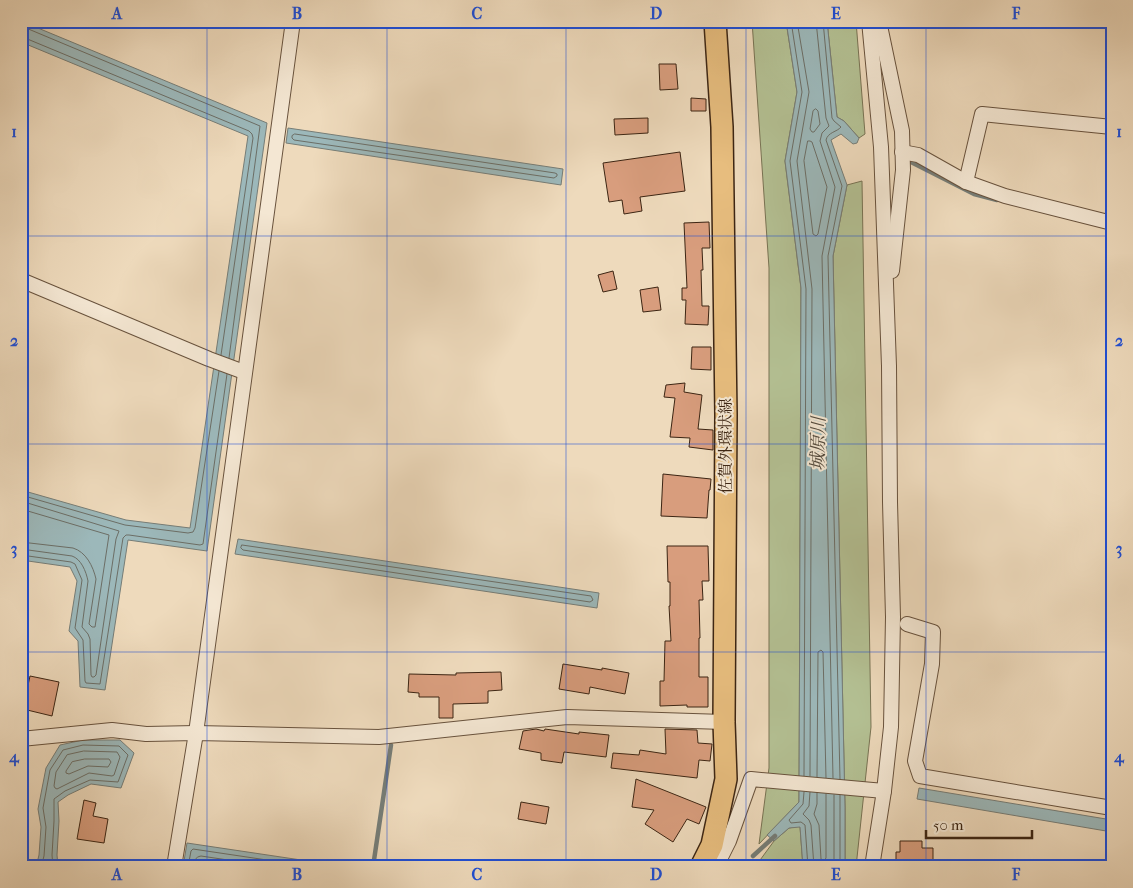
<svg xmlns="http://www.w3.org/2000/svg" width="1133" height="888" font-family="'IM FELL French Canon','Noto Serif JP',serif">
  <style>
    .green { fill: #b4c194; stroke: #787354 }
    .water { fill: #9cb8ba; stroke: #767d77 }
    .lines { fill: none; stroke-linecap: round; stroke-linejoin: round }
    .shore { stroke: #6c6e66; stroke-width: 1 }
    .stream { stroke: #767d77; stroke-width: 4.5 }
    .building { fill: #d89d7d; stroke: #3c2513 }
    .street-casing { stroke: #68523d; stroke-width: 16 }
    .primary-casing { stroke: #3c2513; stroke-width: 24 }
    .street { stroke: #f4e7d3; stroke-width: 14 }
    .primary { stroke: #e7bd7e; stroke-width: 21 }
    .grid { fill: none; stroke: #1d4ed8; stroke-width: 1; stroke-opacity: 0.55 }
    .labels { text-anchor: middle; stroke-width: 4; stroke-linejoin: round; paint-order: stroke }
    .street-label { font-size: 16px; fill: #3c2513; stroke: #f4e7d3 }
    .water-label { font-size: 18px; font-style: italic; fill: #544a3d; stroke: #f4e7d3 }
    .neatline { fill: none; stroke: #1d4ed8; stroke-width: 2 }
    .grid-label { font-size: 16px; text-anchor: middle; font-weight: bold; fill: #1d4ed8 }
  </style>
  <rect width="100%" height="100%" fill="#eedabc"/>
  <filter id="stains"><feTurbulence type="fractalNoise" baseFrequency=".004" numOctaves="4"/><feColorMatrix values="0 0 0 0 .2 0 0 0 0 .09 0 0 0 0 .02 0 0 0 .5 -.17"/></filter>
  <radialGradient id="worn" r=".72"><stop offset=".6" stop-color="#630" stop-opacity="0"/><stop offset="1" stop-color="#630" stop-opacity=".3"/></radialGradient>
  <g class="green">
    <path d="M752 21H786L797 92 785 161 801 288 799 802 759 844 769 768V268Z"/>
    <path d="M827 21H856L865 134 859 138 844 121 837 117Z"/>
    <path d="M862 181 871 727 856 867H845V807L833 256 847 185Z"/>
    <path d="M800 826 803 867H755L774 841 789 828Z"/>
  </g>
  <g class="water">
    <path d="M21 21 267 123 207 551 128 540 105 690 80 687 78 641 69 631 77 581 70 567 21 560V490L126 520 190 528 248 136 21 42Z"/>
    <path d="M786 21H827L837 117 844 121 859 138 857 143 853 144 841 134 831 140 847 185 833 256 845 807V867H803L800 827 789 828 774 841 767 835 799 802 801 288 785 161 797 92Z"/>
    <path d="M288 128 563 169 561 185 286 143Z"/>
    <path d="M238 539 599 593 597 608 235 554Z"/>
    <path d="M83 740H120L134 753 121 788 91 784 68 795 58 802 59 821 57 855 58 867H36L39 855 41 827 38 809 46 768 60 745Z"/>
    <path d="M919 788 1112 820V832L917 799Z"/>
    <path d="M187 843 348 867H243L200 860 199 867H183Z"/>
  </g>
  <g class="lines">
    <g class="shore">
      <path d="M22 21V25L26 28 260 126 229 358"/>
      <path d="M791 21 802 92 790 161 806 289 804 776"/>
      <path d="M797 21 809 92 797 161 812 289 810 776"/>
      <path d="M816 21 826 118 829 126 822 133 820 141 835 187 822 256 833 778"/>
      <path d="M823 21 832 118 834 121 841 127C837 132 828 132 826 140L842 186 828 256 840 779"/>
      <path d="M21 38H25L249 131 252 134 253 138 221 355"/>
      <path d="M816 109 818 111 820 124 814 132H812L810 129 813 111Z"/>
      <path d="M295 134 555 173 557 174V176L554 178 294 140 292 138V136Z"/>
      <path d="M808 141H810L812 142 827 187 818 234 816 236 813 234 804 161Z"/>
      <path d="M21 495 125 525 188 533 193 532 195 528 219 371"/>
      <path d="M21 501 119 531 116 539 96 675 94 677H92L91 675 90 639 88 634 82 627 88 581C86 571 81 559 72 556L21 549"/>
      <path d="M21 509 109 535 95 627H92L89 624 96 579C93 566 86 552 73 548L21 542"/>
      <path d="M242 545 591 596 593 600 590 602 243 550 241 548Z"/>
      <path d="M21 555 71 562 75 564 82 580 75 628 83 640 85 681 86 683 100 684 123 538 126 535H129L200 545 203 544 227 374"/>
      <path d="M84 751 117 752 120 757 114 775 112 776 89 773 57 789 55 788 54 786 56 772 67 755Z"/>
      <path d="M85 759H109L111 762 108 767 88 766 69 774 66 773V771L72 762Z"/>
      <path d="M817 777 818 652 821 650 823 652 826 778"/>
      <path d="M804 792 803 804 789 820 791 823 801 822 805 825 808 867"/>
      <path d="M810 792 809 806 803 814 809 820 811 825 814 867"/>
      <path d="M817 793V804L814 814 819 825 821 859 824 861 826 858V794"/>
      <path d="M840 795V867"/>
      <path d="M41 867 44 856 46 827 43 808 50 770 63 750 83 745 119 746 128 755 118 782 90 780 65 791 54 799V821L52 855 53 867"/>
      <path d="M188 867 191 851 193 849 314 867"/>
      <path d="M194 867C194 861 195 857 201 856L228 860 231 862 232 867"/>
      <path d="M834 867V795"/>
    </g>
    <g class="stream">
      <path d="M909 161 974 194 997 200"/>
      <path d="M753 856 775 836"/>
      <path d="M373 867 391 745"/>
    </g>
  </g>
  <g class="building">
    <path d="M659 64H676L678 89 660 90Z"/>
    <path d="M691 98 706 99V111H691Z"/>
    <path d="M648 118V133L615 135 614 119Z"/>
    <path d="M680 152 685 191 640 197 642 211 624 214 622 200 609 202 603 163Z"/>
    <path d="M709 222 710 248H702L703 270H701L702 306H709L708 325 685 324 686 300H682V288H687L684 223Z"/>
    <path d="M613 271 617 289 603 292 598 275Z"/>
    <path d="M658 287 661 310 643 312 640 290Z"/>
    <path d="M692 347H711V370L691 369Z"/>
    <path d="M685 383 684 392 702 395 698 429 713 430V450L689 447 690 438 670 437 675 398 664 397 666 385Z"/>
    <path d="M663 474 711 479 710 490H709L707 518 661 516Z"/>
    <path d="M667 546H708L709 581H702L703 600H699L700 638H699V677H708V707H687V705L660 706V681H664L665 641H671L669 606H670V582H668Z"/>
    <path d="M563 664 602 670V668L629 673 625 694 590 687 589 694 559 689Z"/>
    <path d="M501 672 502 690 488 691V703L453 704V718H439V697H419V693L408 692 409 674 456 675V673Z"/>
    <path d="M30 676 59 682 52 716 23 709Z"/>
    <path d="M536 729 544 731 545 729 579 734V732L609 735 606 757 564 752 562 763 541 760V753L519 749 523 731Z"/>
    <path d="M665 729 697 730 698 743 712 744 710 761 699 760 697 778 611 768 613 753 639 755 640 750 666 754Z"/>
    <path d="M636 779 706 807 699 824 687 819 673 842 645 824 654 810 632 807Z"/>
    <path d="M84 800 96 803 93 816 108 819 104 843 77 839Z"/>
    <path d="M521 802 549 807 546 824 518 819Z"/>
    <path d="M900 841H922V848H933V867H906V865H896V852H900Z"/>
  </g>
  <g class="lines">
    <g class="street-casing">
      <g id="street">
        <path d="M869 21 881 147 889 366 890 502 893 617 891 727 884 791 872 867"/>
        <path d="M879 21 902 131 903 170 892 271"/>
        <path d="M902 152 918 155 966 182 1005 196 1112 223"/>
        <path d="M966 182 982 114 1112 127"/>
        <path d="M21 280 209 359 244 372"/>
        <path d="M907 624 933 632 932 664 915 761 920 776 1112 808"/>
        <path d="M21 739 112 730 146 734 196 733 379 737 567 717 724 722"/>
        <path d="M174 867 196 733 293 21"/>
        <path d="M716 867 729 841 751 779 884 791"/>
      </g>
    </g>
    <g class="primary-casing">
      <path id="primary" d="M701 867 712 845 726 779 724 722 726 415 722 127 715 21"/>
    </g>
    <use href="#street" class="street"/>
    <use href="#primary" class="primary"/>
  </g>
  <path class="grid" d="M207 21V867M387 21V867M566 21V867M746 21V867M926 21V867M21 236H1112M21 444H1112M21 652H1112"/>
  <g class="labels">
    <g class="street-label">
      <text transform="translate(725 446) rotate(-90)" y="6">佐賀外環状線</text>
    </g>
    <g class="water-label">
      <text transform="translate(818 444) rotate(-89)" y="6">城原川</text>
    </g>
  </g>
  <rect width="1133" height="888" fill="none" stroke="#eedabc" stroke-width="55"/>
  <path d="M926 830v8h106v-8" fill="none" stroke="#3c2513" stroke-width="2.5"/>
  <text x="933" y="830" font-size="15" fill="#3c2513" stroke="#f4e7d3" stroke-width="4" paint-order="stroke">50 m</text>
  <rect x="28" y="28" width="1078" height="832" class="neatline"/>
  <g class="grid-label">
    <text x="117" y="19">A</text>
    <text x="297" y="19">B</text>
    <text x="477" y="19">C</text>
    <text x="656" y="19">D</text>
    <text x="836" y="19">E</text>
    <text x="1016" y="19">F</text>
    <text x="14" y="137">1</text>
    <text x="1119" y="137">1</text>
    <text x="14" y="346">2</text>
    <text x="1119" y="346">2</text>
    <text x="14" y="554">3</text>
    <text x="1119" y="554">3</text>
    <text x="14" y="762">4</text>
    <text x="1119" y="762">4</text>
    <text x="117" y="880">A</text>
    <text x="297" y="880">B</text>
    <text x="477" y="880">C</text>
    <text x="656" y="880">D</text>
    <text x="836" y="880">E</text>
    <text x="1016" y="880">F</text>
  </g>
  <rect width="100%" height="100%" filter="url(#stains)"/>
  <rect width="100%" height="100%" fill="url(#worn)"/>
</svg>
